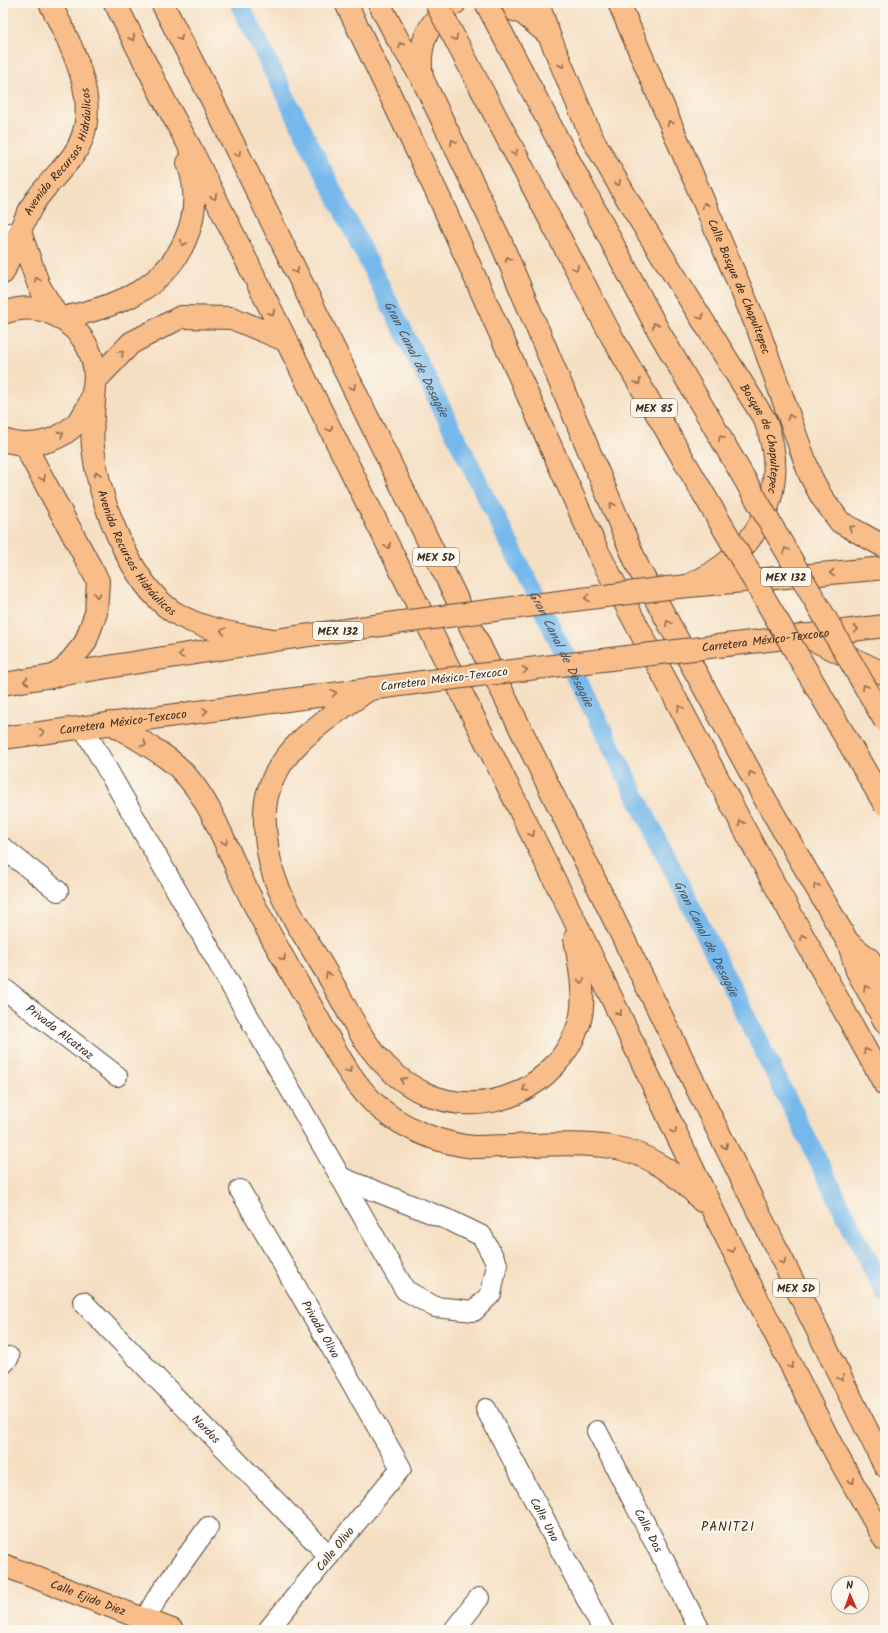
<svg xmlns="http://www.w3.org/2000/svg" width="888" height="1633" font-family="Kalam,sans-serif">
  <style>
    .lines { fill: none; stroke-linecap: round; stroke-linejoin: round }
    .canal { stroke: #75b8eb; stroke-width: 19 }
    .minor-casing { stroke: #574537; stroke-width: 22 }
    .major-casing { stroke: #574537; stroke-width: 24 }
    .highway-casing { stroke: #574537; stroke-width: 24 }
    .minor { stroke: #fff; stroke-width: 20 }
    .major { stroke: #f8bd88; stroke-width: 22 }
    .highway { stroke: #f8bd88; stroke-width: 22 }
    .highway-bridge-casing { stroke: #574537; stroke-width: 24; stroke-linecap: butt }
    .highway-bridge { stroke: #f8bd88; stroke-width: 22 }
    .oneway { stroke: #906c4e }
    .labels { text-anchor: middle; stroke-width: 4; stroke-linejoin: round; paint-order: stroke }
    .shield { fill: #fbf7ec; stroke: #75685c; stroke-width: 1 }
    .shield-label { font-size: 11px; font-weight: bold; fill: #3b2a1e }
    .street-label { font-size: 12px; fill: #3b2a1e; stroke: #fbf7ec }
    .water-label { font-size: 13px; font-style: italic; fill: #4c555c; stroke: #fbf7ec }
    .neighbourhood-label { font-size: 13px; letter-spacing: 1px; fill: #3b2a1e; stroke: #fbf7ec }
  </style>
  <rect width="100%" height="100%" fill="#fbf7ec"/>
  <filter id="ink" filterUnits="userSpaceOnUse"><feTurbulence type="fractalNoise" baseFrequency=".025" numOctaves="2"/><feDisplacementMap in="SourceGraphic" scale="8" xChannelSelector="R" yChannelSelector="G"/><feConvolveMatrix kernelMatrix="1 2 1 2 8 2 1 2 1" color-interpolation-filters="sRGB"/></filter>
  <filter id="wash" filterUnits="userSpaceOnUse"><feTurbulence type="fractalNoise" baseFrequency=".012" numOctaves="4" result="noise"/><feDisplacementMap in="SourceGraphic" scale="16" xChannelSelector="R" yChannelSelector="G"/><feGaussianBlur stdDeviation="0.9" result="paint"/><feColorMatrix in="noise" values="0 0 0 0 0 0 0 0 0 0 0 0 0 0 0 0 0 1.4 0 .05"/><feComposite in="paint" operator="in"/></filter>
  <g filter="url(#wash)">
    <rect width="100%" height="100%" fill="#f5dfc3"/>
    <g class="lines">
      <path class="canal" id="s1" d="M239 3 885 1294"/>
    </g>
  </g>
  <g filter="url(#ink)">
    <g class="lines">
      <g class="minor-casing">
        <g id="minor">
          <path d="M3 234 20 232"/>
          <path d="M83 727 405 1290 435 1307 474 1311 491 1294 497 1264 482 1236 451 1221 340 1177"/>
          <path d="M3 848 58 891"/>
          <path id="s2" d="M3 988 117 1076"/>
          <path id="s3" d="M240 1190 401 1468 268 1630"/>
          <path id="s4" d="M83 1302 329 1556"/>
          <path d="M3 1364 9 1357"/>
          <path id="s5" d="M486 1409 603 1630"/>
          <path id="s6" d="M597 1431 700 1630"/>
          <path d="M139 1630 157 1598 208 1527"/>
          <path d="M454 1630 479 1598"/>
        </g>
      </g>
      <g class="major-casing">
        <g id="major">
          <path id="s7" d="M538 3 549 35 591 136 633 209 765 420C793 492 756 556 687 586"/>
          <path id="s8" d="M619 3 758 329 810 475 821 496 840 522 885 547"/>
          <path d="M20 232 39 286 56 314"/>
          <path id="s9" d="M3 273C13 250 21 223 35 201 47 184 60 172 72 157 107 109 72 48 50 3"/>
          <path d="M3 313C26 305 47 307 66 322 121 363 92 446 24 444 17 444 10 442 3 440"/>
          <path id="s10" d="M95 387C94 406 91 428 93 447 98 498 129 581 172 611 197 628 239 636 268 639"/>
          <path d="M24 444 98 581 96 613 85 643 65 668 52 677"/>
          <path d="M803 635 885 674"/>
          <path id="s11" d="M3 1565 172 1630"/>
        </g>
      </g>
      <g class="highway-casing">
        <g id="highway">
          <path d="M115 3 164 100 192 151 572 915 715 1215 834 1450 885 1540"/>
          <path d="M162 3 212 100 708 1111 885 1466"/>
          <path d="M346 3 439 197 598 552 754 847 885 1085"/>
          <path d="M379 3 397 38 422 78 500 240 638 567 765 799 849 944 857 971 885 1022"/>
          <path d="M498 3 524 14 549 35"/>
          <path d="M422 77C417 46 428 19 455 3"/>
          <path d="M62 318C86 313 109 307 131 296 181 271 207 215 188 163"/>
          <path d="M95 381 131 343 181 317 232 318 287 341"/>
          <path d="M667 588 885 568"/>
          <path id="s12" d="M701 648 885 626"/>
          <path d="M3 684 275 640 402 622"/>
          <path d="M371 688C332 716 279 745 267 796 262 818 266 844 271 866 281 905 309 942 329 977 342 999 353 1024 368 1045 382 1064 402 1083 424 1093 486 1122 558 1087 579 1024 587 998 579 963 575 938"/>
          <path d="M111 723C132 736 163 752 180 769 209 798 222 837 239 873 260 920 287 964 312 1008 332 1043 351 1085 382 1110 407 1130 442 1144 474 1147 485 1147 496 1146 507 1146 542 1145 577 1142 611 1147 647 1152 679 1175 702 1201"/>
          <path id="s13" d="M3 738 430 681"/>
          <path d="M850 944 869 959 885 988"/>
        </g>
      </g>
      <use href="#minor" class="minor"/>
      <use href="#major" class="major"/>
      <use href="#highway" class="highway"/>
      <g class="highway-bridge-casing">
        <g id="highway-bridge">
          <path d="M436 3 612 337 885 805"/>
          <path d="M486 3 658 330 885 721"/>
          <path d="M402 622 667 588"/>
          <path d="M430 681 701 648"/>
        </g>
      </g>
      <use href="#highway-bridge" class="highway-bridge"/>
    </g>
    <defs><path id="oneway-chevron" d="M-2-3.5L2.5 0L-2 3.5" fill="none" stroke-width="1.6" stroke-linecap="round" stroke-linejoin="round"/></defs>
    <g class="oneway">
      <use href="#oneway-chevron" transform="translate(132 38) rotate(63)"/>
      <use href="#oneway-chevron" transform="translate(180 38) rotate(63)"/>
      <use href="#oneway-chevron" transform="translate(455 38) rotate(62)"/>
      <use href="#oneway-chevron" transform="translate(401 45) rotate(-122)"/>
      <use href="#oneway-chevron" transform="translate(562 65) rotate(67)"/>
      <use href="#oneway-chevron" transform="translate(670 123) rotate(-113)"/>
      <use href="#oneway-chevron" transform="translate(453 142) rotate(-116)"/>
      <use href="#oneway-chevron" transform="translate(515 153) rotate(62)"/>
      <use href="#oneway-chevron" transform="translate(238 154) rotate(64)"/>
      <use href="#oneway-chevron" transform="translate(618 183) rotate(61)"/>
      <use href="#oneway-chevron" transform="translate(214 197) rotate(63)"/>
      <use href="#oneway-chevron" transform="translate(705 205) rotate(-113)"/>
      <use href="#oneway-chevron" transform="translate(183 243) rotate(119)"/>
      <use href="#oneway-chevron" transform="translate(508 259) rotate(-113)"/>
      <use href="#oneway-chevron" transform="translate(576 268) rotate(62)"/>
      <use href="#oneway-chevron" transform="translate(296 271) rotate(64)"/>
      <use href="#oneway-chevron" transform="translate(37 280) rotate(-110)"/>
      <use href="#oneway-chevron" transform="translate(272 313) rotate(63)"/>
      <use href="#oneway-chevron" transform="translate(701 317) rotate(58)"/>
      <use href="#oneway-chevron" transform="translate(655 325) rotate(-118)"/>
      <use href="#oneway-chevron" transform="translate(121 353) rotate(-47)"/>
      <use href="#oneway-chevron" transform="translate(638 382) rotate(60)"/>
      <use href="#oneway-chevron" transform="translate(353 387) rotate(64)"/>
      <use href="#oneway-chevron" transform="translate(790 417) rotate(-110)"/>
      <use href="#oneway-chevron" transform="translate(330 429) rotate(64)"/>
      <use href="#oneway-chevron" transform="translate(61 434) rotate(-29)"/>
      <use href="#oneway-chevron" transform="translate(721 438) rotate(-120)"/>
      <use href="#oneway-chevron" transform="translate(97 474) rotate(-102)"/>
      <use href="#oneway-chevron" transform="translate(43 478) rotate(62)"/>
      <use href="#oneway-chevron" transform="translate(612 505) rotate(-113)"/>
      <use href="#oneway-chevron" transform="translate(851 528) rotate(-148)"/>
      <use href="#oneway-chevron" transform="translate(388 546) rotate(64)"/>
      <use href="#oneway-chevron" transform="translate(786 550) rotate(-120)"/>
      <use href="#oneway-chevron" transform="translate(832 573) rotate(175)"/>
      <use href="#oneway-chevron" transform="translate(97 595) rotate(92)"/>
      <use href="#oneway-chevron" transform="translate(587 598) rotate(173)"/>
      <use href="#oneway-chevron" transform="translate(668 623) rotate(-118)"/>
      <use href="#oneway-chevron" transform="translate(856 629) rotate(-6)"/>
      <use href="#oneway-chevron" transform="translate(223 631) rotate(-165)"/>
      <use href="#oneway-chevron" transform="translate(181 655) rotate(170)"/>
      <use href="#oneway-chevron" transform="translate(525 670) rotate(-7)"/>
      <use href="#oneway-chevron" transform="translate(26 681) rotate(172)"/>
      <use href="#oneway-chevron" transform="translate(865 687) rotate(-120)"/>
      <use href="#oneway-chevron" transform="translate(334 693) rotate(-8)"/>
      <use href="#oneway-chevron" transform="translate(680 708) rotate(-118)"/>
      <use href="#oneway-chevron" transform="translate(205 711) rotate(-8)"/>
      <use href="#oneway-chevron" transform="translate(42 732) rotate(-8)"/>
      <use href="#oneway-chevron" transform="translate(144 744) rotate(32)"/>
      <use href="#oneway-chevron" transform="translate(751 774) rotate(-119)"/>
      <use href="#oneway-chevron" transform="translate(741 823) rotate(-118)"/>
      <use href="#oneway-chevron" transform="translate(532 834) rotate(64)"/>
      <use href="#oneway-chevron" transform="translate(225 842) rotate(68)"/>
      <use href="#oneway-chevron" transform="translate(816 886) rotate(-120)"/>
      <use href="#oneway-chevron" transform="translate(803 937) rotate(-119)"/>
      <use href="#oneway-chevron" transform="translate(283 958) rotate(60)"/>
      <use href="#oneway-chevron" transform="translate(328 975) rotate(-120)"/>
      <use href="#oneway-chevron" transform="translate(581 981) rotate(86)"/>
      <use href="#oneway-chevron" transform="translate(866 988) rotate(-119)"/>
      <use href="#oneway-chevron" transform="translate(619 1013) rotate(65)"/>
      <use href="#oneway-chevron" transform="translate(866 1051) rotate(-119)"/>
      <use href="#oneway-chevron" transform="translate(349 1070) rotate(56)"/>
      <use href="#oneway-chevron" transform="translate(403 1080) rotate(-147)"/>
      <use href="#oneway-chevron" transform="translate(525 1089) rotate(150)"/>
      <use href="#oneway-chevron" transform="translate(674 1131) rotate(65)"/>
      <use href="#oneway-chevron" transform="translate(725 1146) rotate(64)"/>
      <use href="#oneway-chevron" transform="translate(732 1250) rotate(63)"/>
      <use href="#oneway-chevron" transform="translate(783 1262) rotate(64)"/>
      <use href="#oneway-chevron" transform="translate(791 1366) rotate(63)"/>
      <use href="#oneway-chevron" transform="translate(841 1378) rotate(64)"/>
      <use href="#oneway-chevron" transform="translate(852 1481) rotate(60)"/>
    </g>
  </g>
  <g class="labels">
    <g class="shield">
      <rect x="631" y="399" width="46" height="18" rx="3"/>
      <rect x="413" y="548" width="46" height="18" rx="3"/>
      <rect x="761" y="568" width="50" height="18" rx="3"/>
      <rect x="313" y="622" width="50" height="18" rx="3"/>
      <rect x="773" y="1279" width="46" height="18" rx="3"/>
    </g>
    <g class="shield-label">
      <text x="654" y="412">MEX 85</text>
      <text x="436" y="561">MEX 5D</text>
      <text x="786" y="581">MEX 132</text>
      <text x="338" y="635">MEX 132</text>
      <text x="796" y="1292">MEX 5D</text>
    </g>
    <g class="street-label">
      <text dy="4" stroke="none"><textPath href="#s9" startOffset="136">Avenida Recursos Hidráulicos</textPath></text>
      <text dy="4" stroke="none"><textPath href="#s8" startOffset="308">Calle Bosque de Chapultepec</textPath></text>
      <text dy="4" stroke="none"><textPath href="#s7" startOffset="493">Bosque de Chapultepec</textPath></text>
      <text dy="4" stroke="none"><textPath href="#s10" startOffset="177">Avenida Recursos Hidráulicos</textPath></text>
      <text dy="4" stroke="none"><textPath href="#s12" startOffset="65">Carretera México-Texcoco</textPath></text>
      <text transform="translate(444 679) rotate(-7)" y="4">Carretera México-Texcoco</text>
      <text dy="4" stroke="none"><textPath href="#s13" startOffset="121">Carretera México-Texcoco</textPath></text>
      <text dy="4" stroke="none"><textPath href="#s2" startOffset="72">Privada Alcatraz</textPath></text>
      <text dy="4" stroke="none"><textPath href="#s3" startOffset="161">Privada Olivo</textPath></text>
      <text dy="4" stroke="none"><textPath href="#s4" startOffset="177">Nardos</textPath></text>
      <text dy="4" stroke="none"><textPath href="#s5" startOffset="125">Calle Uno</textPath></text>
      <text dy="4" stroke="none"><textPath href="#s6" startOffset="112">Calle Dos</textPath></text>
      <text transform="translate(335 1549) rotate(-51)" y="4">Calle Olivo</text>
      <text dy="4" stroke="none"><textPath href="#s11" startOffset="91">Calle Ejido Diez</textPath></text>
    </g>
    <g class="water-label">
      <text dy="5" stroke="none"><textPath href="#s1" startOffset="398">Gran Canal de Desagüe</textPath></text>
      <text dy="5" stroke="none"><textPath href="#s1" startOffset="722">Gran Canal de Desagüe</textPath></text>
      <text dy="5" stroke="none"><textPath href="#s1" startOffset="1046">Gran Canal de Desagüe</textPath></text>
    </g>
    <g class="neighbourhood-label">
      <text x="728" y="1531">PANITZI</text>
    </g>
  </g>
  <rect width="888" height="1633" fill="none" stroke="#fbf7ec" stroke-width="16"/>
  <g transform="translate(850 1595) rotate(358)"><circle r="19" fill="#fbf7ec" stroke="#aea59a"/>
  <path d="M0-3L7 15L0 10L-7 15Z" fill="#c8321e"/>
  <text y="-6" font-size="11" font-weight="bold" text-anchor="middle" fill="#3b2a1e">N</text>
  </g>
</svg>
